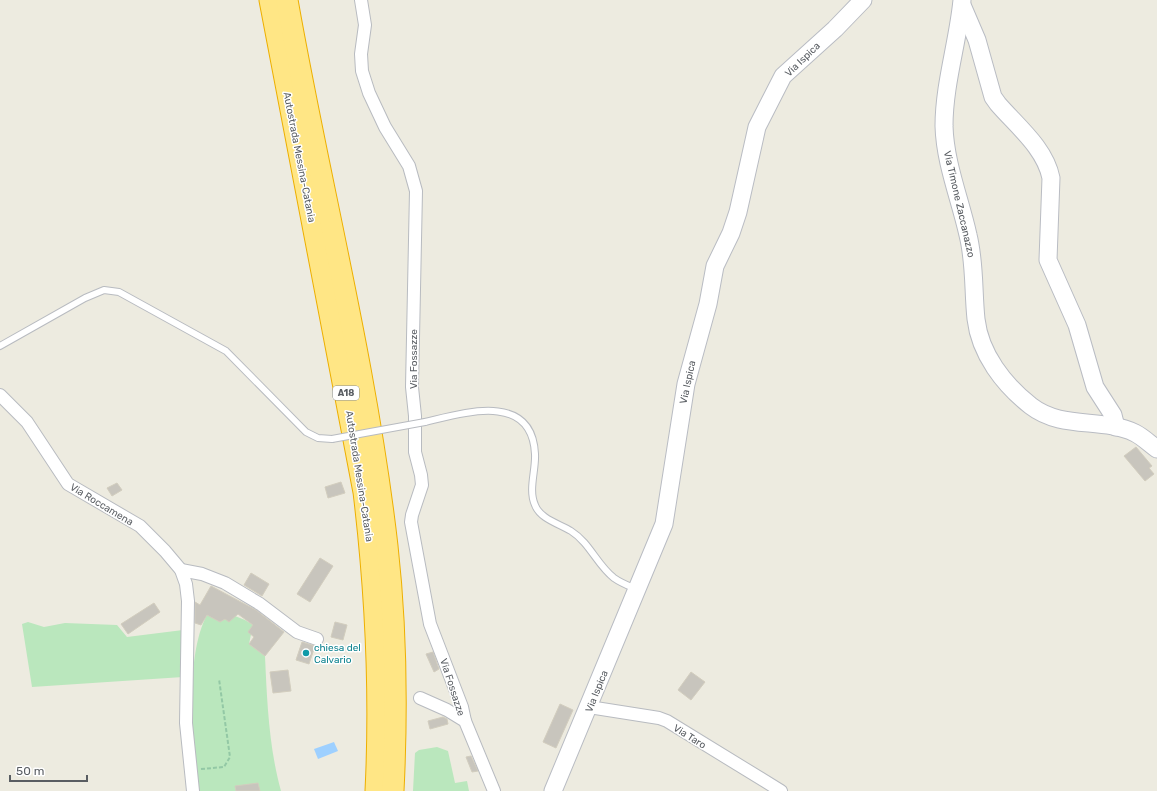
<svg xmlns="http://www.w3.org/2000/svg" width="1157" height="791" font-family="Rubik,sans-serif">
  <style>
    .green { fill: #bae7bd }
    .water { fill: #9ed0ff }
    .building { fill: #c8c5bd; stroke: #d2cdbe }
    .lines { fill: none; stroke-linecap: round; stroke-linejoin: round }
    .lane-casing { stroke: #b8bbc0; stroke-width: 8 }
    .street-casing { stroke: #b8bbc0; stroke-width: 14 }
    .secondary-casing { stroke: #b9bcc3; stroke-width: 19 }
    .highway-casing { stroke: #edaf00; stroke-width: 23 }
    .path { stroke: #93c8a5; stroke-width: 2; stroke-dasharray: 4 2; stroke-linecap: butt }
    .lane { stroke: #fff; stroke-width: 6 }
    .street { stroke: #fff; stroke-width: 12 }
    .secondary { stroke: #fff; stroke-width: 17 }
    .highway { stroke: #ffe685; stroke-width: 21 }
    .lane-bridge-casing { stroke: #b8bbc0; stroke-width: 8; stroke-linecap: butt }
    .lane-bridge { stroke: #fff; stroke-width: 6 }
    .culture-dot { fill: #0f9aa8; stroke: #fff; stroke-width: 1.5 }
    .labels { text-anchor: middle; stroke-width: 3; stroke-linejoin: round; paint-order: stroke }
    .shield { fill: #fff; stroke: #8b8e91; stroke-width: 1 }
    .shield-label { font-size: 9px; font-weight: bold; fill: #595d62 }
    .street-label { font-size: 10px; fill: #595d62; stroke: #fff }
    .culture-label { font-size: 10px; fill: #0d838f; stroke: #fff; text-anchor: start }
  </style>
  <rect width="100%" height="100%" fill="#edebe0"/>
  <g class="green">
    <path d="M207 615 220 622 225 619 229 621 235 616 245 620 253 625 249 644 265 656C267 701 269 748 281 791H199C191 746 185 655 207 615Z"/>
    <path d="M28 622 44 627 65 623 117 625 127 637 183 630V677L32 687 22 624Z"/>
    <path d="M437 747 448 751 455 783 467 781 469 791H413L415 753 419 750Z"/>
  </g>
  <path class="water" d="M334 742 338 751 318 759 314 749Z"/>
  <g class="building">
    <path d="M1136 447 1152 466 1149 468 1154 474 1145 481 1124 456Z"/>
    <path d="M341 482 345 493 328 498 325 487Z"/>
    <path d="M117 483 122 490 112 496 107 488Z"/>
    <path d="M320 558 333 566 310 602 297 594Z"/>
    <path d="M251 573 269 584 262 596 244 585Z"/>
    <path d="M211 586 256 610 284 632 265 656 249 644 254 637 248 632 253 625 238 614 229 622 225 619 220 622 207 615 201 625 195 623V602L200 605Z"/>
    <path d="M154 603 160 612 128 634 121 624Z"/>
    <path d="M335 622 347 625 343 640 331 637Z"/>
    <path d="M302 642 315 646 309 664 296 660Z"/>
    <path d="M433 652 439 669 434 672 426 654Z"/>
    <path d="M288 670 291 691 273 693 270 672Z"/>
    <path d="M691 672 705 682 691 700 678 690Z"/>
    <path d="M560 704 573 710 556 748 543 742Z"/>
    <path d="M443 717 447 719 448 724 430 729 428 721Z"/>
    <path d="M471 756 478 771 472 772 466 757Z"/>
    <path d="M258 783 260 791H236L235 786Z"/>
  </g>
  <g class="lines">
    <g class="lane-casing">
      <g id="lane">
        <path d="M0 346 85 298 104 290 119 292 226 351 306 432 318 438 332 439"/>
        <path d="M425 422C463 413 532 391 535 454 536 470 528 490 535 505 540 519 560 524 571 531 590 543 597 565 614 578 621 583 629 586 636 589"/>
      </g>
    </g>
    <g class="street-casing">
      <g id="street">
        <path d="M361 0 365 25 361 54 362 71 369 93 385 127 409 166 416 191 412 387 415 416V452L421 475 422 485 412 515 411 522 430 624 462 707 465 721"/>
        <path d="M0 395 27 422 68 484 140 526 165 551 181 570 186 584 188 601 186 723 193 791"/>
        <path d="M181 570 202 574 225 583 260 604 297 632 317 639"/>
        <path d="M420 698 447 710 465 721 494 791"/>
        <path d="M589 707 659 718 667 721 781 791"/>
      </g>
    </g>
    <g class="secondary-casing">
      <g id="secondary">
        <path d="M962 0C958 42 944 84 944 126 945 163 960 199 968 235 975 263 973 290 976 319 980 354 1004 385 1031 406 1062 430 1102 417 1135 433 1143 437 1150 444 1157 449"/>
        <path d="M962 5 977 40 993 97 998 104C1017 126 1045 148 1051 178L1048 260 1077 325 1095 387 1113 415 1116 427"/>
        <path d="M553 791 664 524 686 384 708 304 715 266 731 233 738 212 757 127 783 76 835 29 863 0"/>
      </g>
    </g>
    <g class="highway-casing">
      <g id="highway">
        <path d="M270 0 364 492C376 592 381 690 376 791"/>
        <path d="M287 0C319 182 366 362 387 546 396 627 397 710 393 791"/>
      </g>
    </g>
    <path class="path" d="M201 769 224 767 230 757 219 679"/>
    <use href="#lane" class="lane"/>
    <use href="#street" class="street"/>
    <use href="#secondary" class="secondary"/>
    <use href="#highway" class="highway"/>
    <g class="lane-bridge-casing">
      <path id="lane-bridge" d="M332 439 425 422"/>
    </g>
    <use href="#lane-bridge" class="lane-bridge"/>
  </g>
  <circle class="culture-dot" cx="306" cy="653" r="4"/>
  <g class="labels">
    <rect class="shield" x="333" y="386" width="26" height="14" rx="3"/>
    <g class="shield-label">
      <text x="346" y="396">A18</text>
    </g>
    <g class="street-label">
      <text transform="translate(802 59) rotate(-44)" y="4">Via Ispica</text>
      <text transform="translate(300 157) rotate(79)" y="4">Autostrada Messina-Catania</text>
      <text transform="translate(960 204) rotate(77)" y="4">Via Timone Zaccanazzo</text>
      <text transform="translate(413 359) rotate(-90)" y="4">Via Fossazze</text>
      <text transform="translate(687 382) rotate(-78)" y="4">Via Ispica</text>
      <text transform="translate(360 476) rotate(81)" y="4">Autostrada Messina-Catania</text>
      <text transform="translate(102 504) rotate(31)" y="4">Via Roccamena</text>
      <text transform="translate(453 687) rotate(72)" y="4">Via Fossazze</text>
      <text transform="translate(596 691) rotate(-68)" y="4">Via Ispica</text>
      <text transform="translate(690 736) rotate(32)" y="4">Via Taro</text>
    </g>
    <g class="culture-label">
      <text x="314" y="651">chiesa del<tspan x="314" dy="12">Calvario</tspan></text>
    </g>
  </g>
  <path d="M10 775v6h77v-6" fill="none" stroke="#595d62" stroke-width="2"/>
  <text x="16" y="775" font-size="12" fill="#595d62" stroke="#ffffff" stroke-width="3" paint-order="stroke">50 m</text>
</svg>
